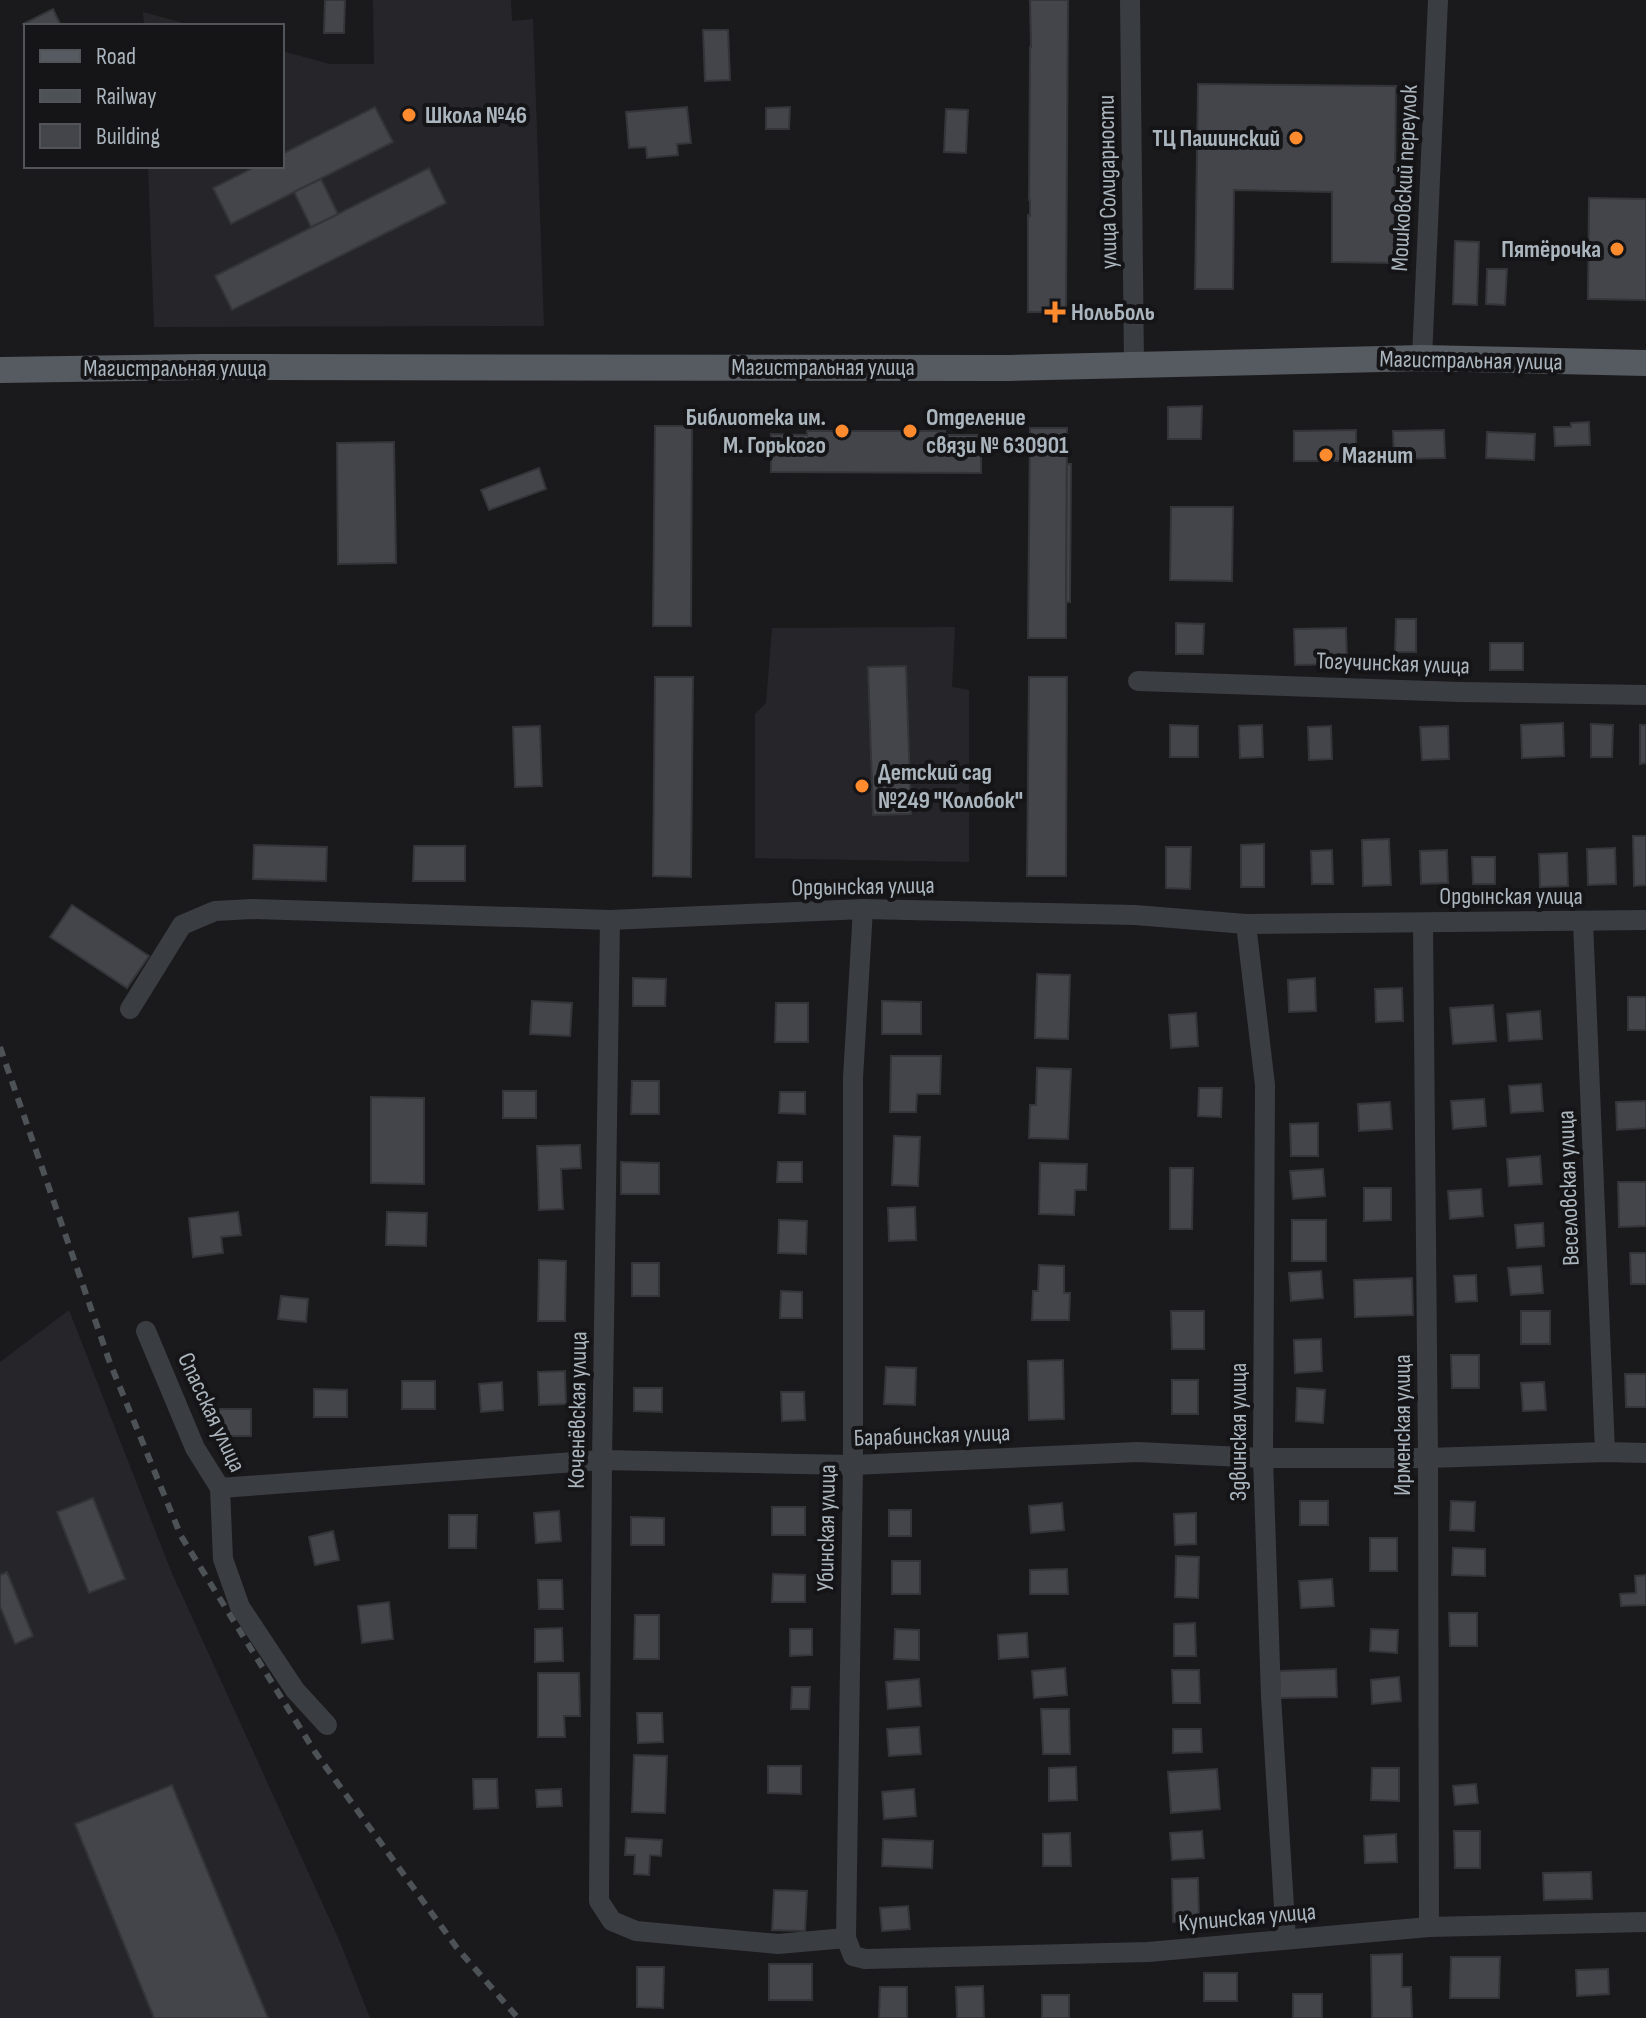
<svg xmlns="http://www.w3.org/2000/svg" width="1646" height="2018" font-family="'Sofia Sans Condensed',sans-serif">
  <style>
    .built { fill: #26262a }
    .building { fill: #44454a; stroke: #343539; stroke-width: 2 }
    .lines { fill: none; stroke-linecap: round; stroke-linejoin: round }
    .minor { stroke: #3a3d42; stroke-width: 20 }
    .major { stroke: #565b61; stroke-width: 26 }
    .rail { stroke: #4d5257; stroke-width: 6; stroke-dasharray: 10 8; stroke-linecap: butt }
    .poi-dot { fill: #ff8b2f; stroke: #151518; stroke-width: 3 }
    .labels { text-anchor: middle; stroke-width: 8; stroke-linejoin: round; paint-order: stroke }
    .poi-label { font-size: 24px; font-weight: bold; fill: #abb5bd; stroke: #151518; text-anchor: start }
    .street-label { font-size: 24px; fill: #abb5bd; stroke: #151518 }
  </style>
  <rect width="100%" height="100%" fill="#1a1a1c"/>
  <g class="built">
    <path d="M373 0H511L512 21 533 19 544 326 154 327 148 166H282V51L330 64H374Z"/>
    <path d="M143 12 194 26H144Z"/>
    <path d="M955 627 952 687 969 690V862L755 858V714L766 703 772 628Z"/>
    <path d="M69 1310 171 1571 340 1942 370 2018H0V1362Z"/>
  </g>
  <g class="building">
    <path d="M325 0H345L344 33H324Z"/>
    <path d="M1030 0H1068L1066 312H1028V215L1030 216V200H1029L1030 53V47H1031Z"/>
    <path d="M53 9 61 26H26V31L23 24Z"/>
    <path d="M703 30H728L730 80 705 81Z"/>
    <path d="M1198 84 1396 86 1394 263 1332 262V192L1234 190 1233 289H1195Z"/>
    <path d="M375 107 393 142 231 224 213 188 257 166H282V154Z"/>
    <path d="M687 107 691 143 677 144 678 155 647 158 646 147 629 148 626 112Z"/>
    <path d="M790 107 789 129H766V108Z"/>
    <path d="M946 109 968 110 966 153 944 152Z"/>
    <path d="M429 168 446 203 232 310 215 276Z"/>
    <path d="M321 179 338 214 311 227 294 192Z"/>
    <path d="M1589 198 1646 199V300L1588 299Z"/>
    <path d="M1455 241 1479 242 1477 305 1453 304Z"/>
    <path d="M1487 269H1507L1505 305 1486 304Z"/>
    <path d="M1202 406 1201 439H1168V407Z"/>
    <path d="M1589 422 1590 445 1555 446 1554 427H1571V423Z"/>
    <path d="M655 426H692L691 626H653Z"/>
    <path d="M1030 428H1067L1066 638H1028Z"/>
    <path d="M1356 430V461H1294V431Z"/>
    <path d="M1444 430 1445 458 1394 459 1393 431Z"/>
    <path d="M807 431H945V435H981V473L771 472V434L807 435Z"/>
    <path d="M1487 432 1535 434 1534 460 1486 458Z"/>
    <path d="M394 442 396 563 338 564 337 443Z"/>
    <path d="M1067 464H1071L1070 602H1066Z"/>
    <path d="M539 468 546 489 489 510 481 490Z"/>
    <path d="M1171 507H1233L1232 581 1170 580Z"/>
    <path d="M1396 619H1416V652H1395Z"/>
    <path d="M1176 623 1204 624 1203 654H1176Z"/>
    <path d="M1346 628 1347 664 1295 665 1294 629Z"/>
    <rect x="1490" y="643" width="33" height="27"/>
    <path d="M906 666 911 814 873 815 868 667Z"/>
    <path d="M655 677H693L691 877 653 876Z"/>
    <path d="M1029 677H1067L1066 876H1027Z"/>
    <path d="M1563 723 1564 756 1522 758 1521 725Z"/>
    <path d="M1591 724 1613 725 1612 757H1591Z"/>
    <path d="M1170 725 1198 726V757H1170Z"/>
    <path d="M1262 725 1263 757 1240 758 1239 726Z"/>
    <path d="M1640 725H1646V763L1640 764Z"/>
    <path d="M540 726 542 786 515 787 513 727Z"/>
    <path d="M1331 726 1332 759 1309 760 1308 727Z"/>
    <path d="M1448 726 1449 759 1422 760 1420 727Z"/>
    <path d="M1633 836H1646V885L1634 886Z"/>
    <path d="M1389 839 1391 885 1363 886 1362 840Z"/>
    <path d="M1264 844V887H1241V845Z"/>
    <path d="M254 845 327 847 326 881 253 879Z"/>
    <path d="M414 846H465V881H413Z"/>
    <path d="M1166 847H1191L1190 889 1166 888Z"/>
    <path d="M1615 848 1616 884 1588 885 1587 849Z"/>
    <path d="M1332 850 1333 884H1312L1311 851Z"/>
    <path d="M1447 850 1448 883 1421 884 1420 851Z"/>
    <path d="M1567 853 1568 886 1540 887 1539 854Z"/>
    <path d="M1472 857H1495V884H1473Z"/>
    <path d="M72 905 149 956 127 988 50 937Z"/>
    <path d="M1037 974 1070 975 1068 1039 1035 1038Z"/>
    <path d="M633 978 666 979 665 1006H633Z"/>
    <path d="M1315 978 1316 1011 1289 1012 1288 980Z"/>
    <path d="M1402 988 1403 1021 1376 1022 1375 989Z"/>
    <rect x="1628" y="997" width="18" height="33"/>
    <path d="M532 1001 572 1003 570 1036 530 1034Z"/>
    <path d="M882 1001 921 1002V1034H882Z"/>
    <path d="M776 1003H808V1042H775Z"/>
    <path d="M1493 1005 1496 1041 1453 1044 1450 1008Z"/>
    <path d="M1540 1011 1542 1039 1509 1041 1507 1014Z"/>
    <path d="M1196 1013 1198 1046 1171 1048 1169 1015Z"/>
    <path d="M891 1056H941L940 1094H917L916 1112H890Z"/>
    <path d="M1037 1068 1071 1069 1068 1139 1029 1138 1030 1105H1036Z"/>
    <path d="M632 1081H659V1114H631Z"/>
    <path d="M1541 1084 1543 1111 1511 1113 1509 1086Z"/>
    <path d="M1199 1088H1222L1221 1117 1198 1116Z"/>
    <rect x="503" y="1091" width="33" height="27"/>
    <path d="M780 1092H805V1114L779 1113Z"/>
    <path d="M371 1097 424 1098V1184L371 1183Z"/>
    <path d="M1484 1099 1486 1126 1453 1129 1451 1101Z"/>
    <path d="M1646 1101V1128L1617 1130 1616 1102Z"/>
    <path d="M1390 1102 1392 1129 1359 1131 1358 1104Z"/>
    <path d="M1318 1123V1156H1291L1290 1124Z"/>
    <path d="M894 1136 920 1137 918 1186 892 1185Z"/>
    <path d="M580 1145 581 1168 561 1169 563 1209 539 1210 537 1146Z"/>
    <path d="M1540 1156 1542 1184 1509 1186 1507 1159Z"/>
    <path d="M621 1162 659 1163V1194H621Z"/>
    <path d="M778 1162H802V1182H777Z"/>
    <path d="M1040 1163 1087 1164 1086 1190H1075L1074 1215 1039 1214Z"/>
    <path d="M1170 1168H1193L1192 1229H1170Z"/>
    <path d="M1323 1169 1325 1196 1293 1199 1290 1171Z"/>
    <path d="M1618 1182H1646V1226L1619 1227Z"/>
    <path d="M1364 1188H1391V1220L1364 1221Z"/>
    <path d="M1481 1189 1483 1216 1450 1219 1448 1191Z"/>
    <path d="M915 1207 916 1240 889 1241 888 1208Z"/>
    <path d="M238 1212 241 1235 221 1237 223 1253 193 1257 189 1218Z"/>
    <path d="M387 1212 427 1213 426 1246 386 1245Z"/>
    <path d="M779 1220 807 1221 806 1254 778 1253Z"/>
    <rect x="1292" y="1220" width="34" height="41"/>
    <path d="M1543 1223 1544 1246 1517 1248 1515 1225Z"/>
    <path d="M1630 1253H1646V1284H1631Z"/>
    <path d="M539 1260 566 1261 565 1321H538Z"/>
    <rect x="632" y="1263" width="27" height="33"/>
    <path d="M1039 1265 1064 1266V1293H1070L1069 1320H1032L1033 1291H1038Z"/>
    <path d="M1541 1266 1543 1293 1511 1295 1508 1268Z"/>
    <path d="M1321 1271 1323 1298 1291 1301 1289 1273Z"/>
    <path d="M1476 1275 1477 1301 1456 1302 1454 1276Z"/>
    <path d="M1412 1278 1413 1315 1355 1317 1354 1280Z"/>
    <path d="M781 1291 802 1292V1318H780Z"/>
    <path d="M281 1296 308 1299 306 1322 278 1319Z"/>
    <path d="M1171 1311H1204V1349H1172Z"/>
    <rect x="1521" y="1311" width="29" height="33"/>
    <path d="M1321 1339 1322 1371 1295 1373 1294 1340Z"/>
    <path d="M1451 1355H1479V1388H1452Z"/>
    <path d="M1063 1360 1064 1419 1029 1420 1028 1361Z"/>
    <path d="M886 1367 916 1368 915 1405 884 1404Z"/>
    <path d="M565 1371 566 1404 539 1405 538 1372Z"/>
    <path d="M1625 1374H1646V1407H1626Z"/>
    <rect x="1172" y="1380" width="26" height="34"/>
    <rect x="402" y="1381" width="33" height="28"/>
    <path d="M502 1382 503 1410 481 1412 479 1384Z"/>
    <path d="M1544 1382 1546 1410 1523 1411 1521 1383Z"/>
    <path d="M634 1388H662V1412L634 1411Z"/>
    <path d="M1297 1388 1325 1390 1323 1423 1296 1421Z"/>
    <path d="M314 1389 347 1390V1417H314Z"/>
    <path d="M781 1392H804L805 1420 782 1421Z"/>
    <rect x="218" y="1409" width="33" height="27"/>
    <path d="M93 1498 125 1579 89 1593 57 1512Z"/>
    <rect x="1300" y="1501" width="28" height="24"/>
    <path d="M1451 1501 1475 1502 1474 1531 1450 1530Z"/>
    <path d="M1062 1503 1064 1530 1031 1533 1029 1506Z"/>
    <rect x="772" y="1507" width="33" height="28"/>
    <rect x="889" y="1510" width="22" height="26"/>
    <path d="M559 1511 561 1541 536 1543 534 1513Z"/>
    <path d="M1196 1513V1544L1175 1545 1174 1514Z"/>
    <path d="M449 1515H477L476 1548H449Z"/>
    <path d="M631 1517 664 1518V1545H631Z"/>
    <path d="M333 1531 339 1560 315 1565 309 1537Z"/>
    <rect x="1370" y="1538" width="27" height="33"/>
    <path d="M1453 1548 1485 1549V1576L1452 1575Z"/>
    <path d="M1176 1556 1199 1557 1198 1598 1175 1597Z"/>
    <rect x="892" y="1561" width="28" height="33"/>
    <path d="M1067 1569 1068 1594H1030V1570Z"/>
    <path d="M7 1572 33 1636 15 1644 0 1606V1575Z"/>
    <path d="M773 1574 805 1575V1602H772Z"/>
    <path d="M1646 1575V1605L1621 1606 1620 1594 1636 1593 1635 1576Z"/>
    <path d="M1332 1579 1334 1606 1301 1608 1299 1581Z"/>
    <path d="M538 1580H562L563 1609H539Z"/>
    <path d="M389 1602 393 1639 362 1643 358 1606Z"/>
    <path d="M1449 1613H1477V1646H1450Z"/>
    <path d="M635 1615H659V1659H634Z"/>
    <path d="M1195 1623 1196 1656H1174V1624Z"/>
    <path d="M562 1628 563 1661 535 1662V1629Z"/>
    <path d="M790 1629H812V1655L790 1656Z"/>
    <path d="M895 1629 919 1630V1660L894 1659Z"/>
    <path d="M1371 1629 1398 1630 1397 1653 1370 1651Z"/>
    <path d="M1027 1633 1028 1657 999 1659 998 1635Z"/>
    <path d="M1065 1668 1067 1695 1034 1698 1032 1671Z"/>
    <path d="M1336 1669 1337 1697 1280 1698 1279 1671Z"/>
    <path d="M1172 1670H1199L1200 1703H1173Z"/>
    <path d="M538 1673H579L580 1716H564L565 1737H538Z"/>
    <path d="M1399 1677 1401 1701 1372 1704 1371 1680Z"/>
    <path d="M919 1679 921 1706 888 1709 886 1682Z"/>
    <path d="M792 1687H810L809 1709H791Z"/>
    <path d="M1041 1709H1069L1070 1754H1043Z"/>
    <path d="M637 1713H662L663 1742 638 1743Z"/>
    <path d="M919 1727 921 1754 889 1756 887 1729Z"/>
    <path d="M1173 1729H1201L1202 1752 1173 1753Z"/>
    <path d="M634 1755 667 1756 665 1813 632 1812Z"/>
    <path d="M768 1766H801V1794L768 1793Z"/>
    <path d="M1076 1767 1077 1800 1049 1801V1768Z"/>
    <path d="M1372 1768H1399V1801L1371 1800Z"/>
    <path d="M1217 1769 1220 1809 1171 1813 1168 1772Z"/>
    <path d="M473 1779H497L498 1808 474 1809Z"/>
    <path d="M1476 1784 1478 1803 1455 1805 1453 1786Z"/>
    <path d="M172 1785 268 2018H154L75 1824Z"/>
    <path d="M561 1789 562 1806 537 1807 536 1790Z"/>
    <path d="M914 1789 916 1816 884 1819 882 1792Z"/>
    <path d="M1202 1831 1204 1858 1172 1860 1170 1833Z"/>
    <path d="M1454 1831H1480V1868H1455Z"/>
    <path d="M1070 1833 1071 1866H1043V1834Z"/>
    <path d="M1396 1834 1397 1862 1365 1863 1364 1836Z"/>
    <path d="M626 1838 662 1840 661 1856 650 1855 649 1875 634 1874 635 1855H625Z"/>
    <path d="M883 1839 933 1841 932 1868 882 1866Z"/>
    <path d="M1591 1872 1592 1899 1544 1900 1543 1873Z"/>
    <path d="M1198 1878 1199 1921 1173 1922 1172 1879Z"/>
    <path d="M774 1890 807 1891 805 1931 772 1930Z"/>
    <path d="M908 1906 910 1929 882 1931 880 1908Z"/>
    <path d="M1402 1954V1987H1411L1412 2018H1372L1371 1955Z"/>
    <path d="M1451 1957H1500L1499 1998H1450Z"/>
    <rect x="769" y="1964" width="43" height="36"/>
    <path d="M637 1967H664L663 2008 637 2007Z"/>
    <path d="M1608 1969 1609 1994 1577 1996 1576 1970Z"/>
    <rect x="1204" y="1973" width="33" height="28"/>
    <path d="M983 1986 984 2018H957L956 1987Z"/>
    <path d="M880 1987H907V2018H879Z"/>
    <rect x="1293" y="1994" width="29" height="24"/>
    <rect x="1042" y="1995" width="27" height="23"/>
  </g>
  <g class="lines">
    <g class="minor">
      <path d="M1130 0 1134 364"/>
      <path d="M1422 358 1438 0"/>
      <path d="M1138 681 1460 692 1646 695"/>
      <path d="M863 909 853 1078V1465L846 1938 853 1956 865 1959 1148 1952 1429 1927 1646 1922"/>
      <path d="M610 920 602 1460 599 1901 612 1921 636 1931 778 1944 846 1938"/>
      <path d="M1583 922 1605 1452"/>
      <path d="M1423 923 1428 1458 1429 1927"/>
      <path d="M1246 924 1265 1085 1263 1458 1271 1696 1286 1939"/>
      <path d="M130 1009 182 925 215 911 252 909 610 920 863 909 1135 915 1246 924 1646 920"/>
      <path d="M146 1331 195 1448 220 1488 223 1559 240 1607 295 1690 327 1725"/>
      <path d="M220 1488 602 1460 853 1465 1138 1452 1263 1458H1428L1605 1452 1646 1453"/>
    </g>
    <path class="major" d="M0 370 200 367 1009 368 1422 358 1646 363"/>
    <path class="rail" d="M0 1047 110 1363 181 1536 315 1752 457 1948 518 2018"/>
  </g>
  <g class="poi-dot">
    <circle cx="409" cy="115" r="8"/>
    <circle cx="1296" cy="138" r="8"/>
    <circle cx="1617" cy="249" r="8"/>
    <path d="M1051 300h8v8h8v8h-8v8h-8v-8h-8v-8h8z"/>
    <circle cx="842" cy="431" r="8"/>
    <circle cx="910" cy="431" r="8"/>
    <circle cx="1326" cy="455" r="8"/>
    <circle cx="862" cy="786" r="8"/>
  </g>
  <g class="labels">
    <g class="poi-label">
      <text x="425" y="123">Школа №46</text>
      <text x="1280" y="146" text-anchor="end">ТЦ Пашинский</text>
      <text x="1601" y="257" text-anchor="end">Пятёрочка</text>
      <text x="1071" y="320">НольБоль</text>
      <text x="826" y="425" text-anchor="end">Библиотека им.<tspan x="826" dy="28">М. Горького</tspan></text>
      <text x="926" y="425">Отделение<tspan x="926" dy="28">связи № 630901</tspan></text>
      <text x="1342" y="463">Магнит</text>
      <text x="878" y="780">Детский сад<tspan x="878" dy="28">№249 "Колобок"</tspan></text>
    </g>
    <g class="street-label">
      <text transform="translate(1404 178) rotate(-87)" y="8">Мошковский переулок</text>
      <text transform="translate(1107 182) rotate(-91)" y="8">улица Солидарности</text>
      <text transform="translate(1471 360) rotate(1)" y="8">Магистральная улица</text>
      <text x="823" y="375">Магистральная улица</text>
      <text x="175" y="376">Магистральная улица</text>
      <text transform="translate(1393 663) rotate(2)" y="8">Тогучинская улица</text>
      <text transform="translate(863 886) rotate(-1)" y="8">Ордынская улица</text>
      <text x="1511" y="904">Ордынская улица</text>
      <text transform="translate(1568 1188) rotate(-92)" y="8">Веселовская улица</text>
      <text transform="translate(577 1410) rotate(-89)" y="8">Коченёвская улица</text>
      <text transform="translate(212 1412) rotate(65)" y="8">Спасская улица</text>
      <text transform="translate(1402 1425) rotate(-90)" y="8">Ирменская улица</text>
      <text transform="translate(1238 1432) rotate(-90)" y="8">Здвинская улица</text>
      <text transform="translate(932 1435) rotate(-2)" y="8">Барабинская улица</text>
      <text transform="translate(826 1528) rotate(-89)" y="8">Убинская улица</text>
      <text transform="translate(1247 1917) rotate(-5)" y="8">Купинская улица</text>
    </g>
  </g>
  <rect x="24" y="24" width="260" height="144" fill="#151518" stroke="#51555a" stroke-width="2"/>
  <rect x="40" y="50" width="40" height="12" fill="#565b61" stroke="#51555a" stroke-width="2"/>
  <text x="96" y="64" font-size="24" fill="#abb5bd">Road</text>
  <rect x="40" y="90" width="40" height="12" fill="#4d5257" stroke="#51555a" stroke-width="2"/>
  <text x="96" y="104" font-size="24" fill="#abb5bd">Railway</text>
  <rect x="40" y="124" width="40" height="24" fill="#44454a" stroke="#51555a" stroke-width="2"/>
  <text x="96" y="144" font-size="24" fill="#abb5bd">Building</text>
</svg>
